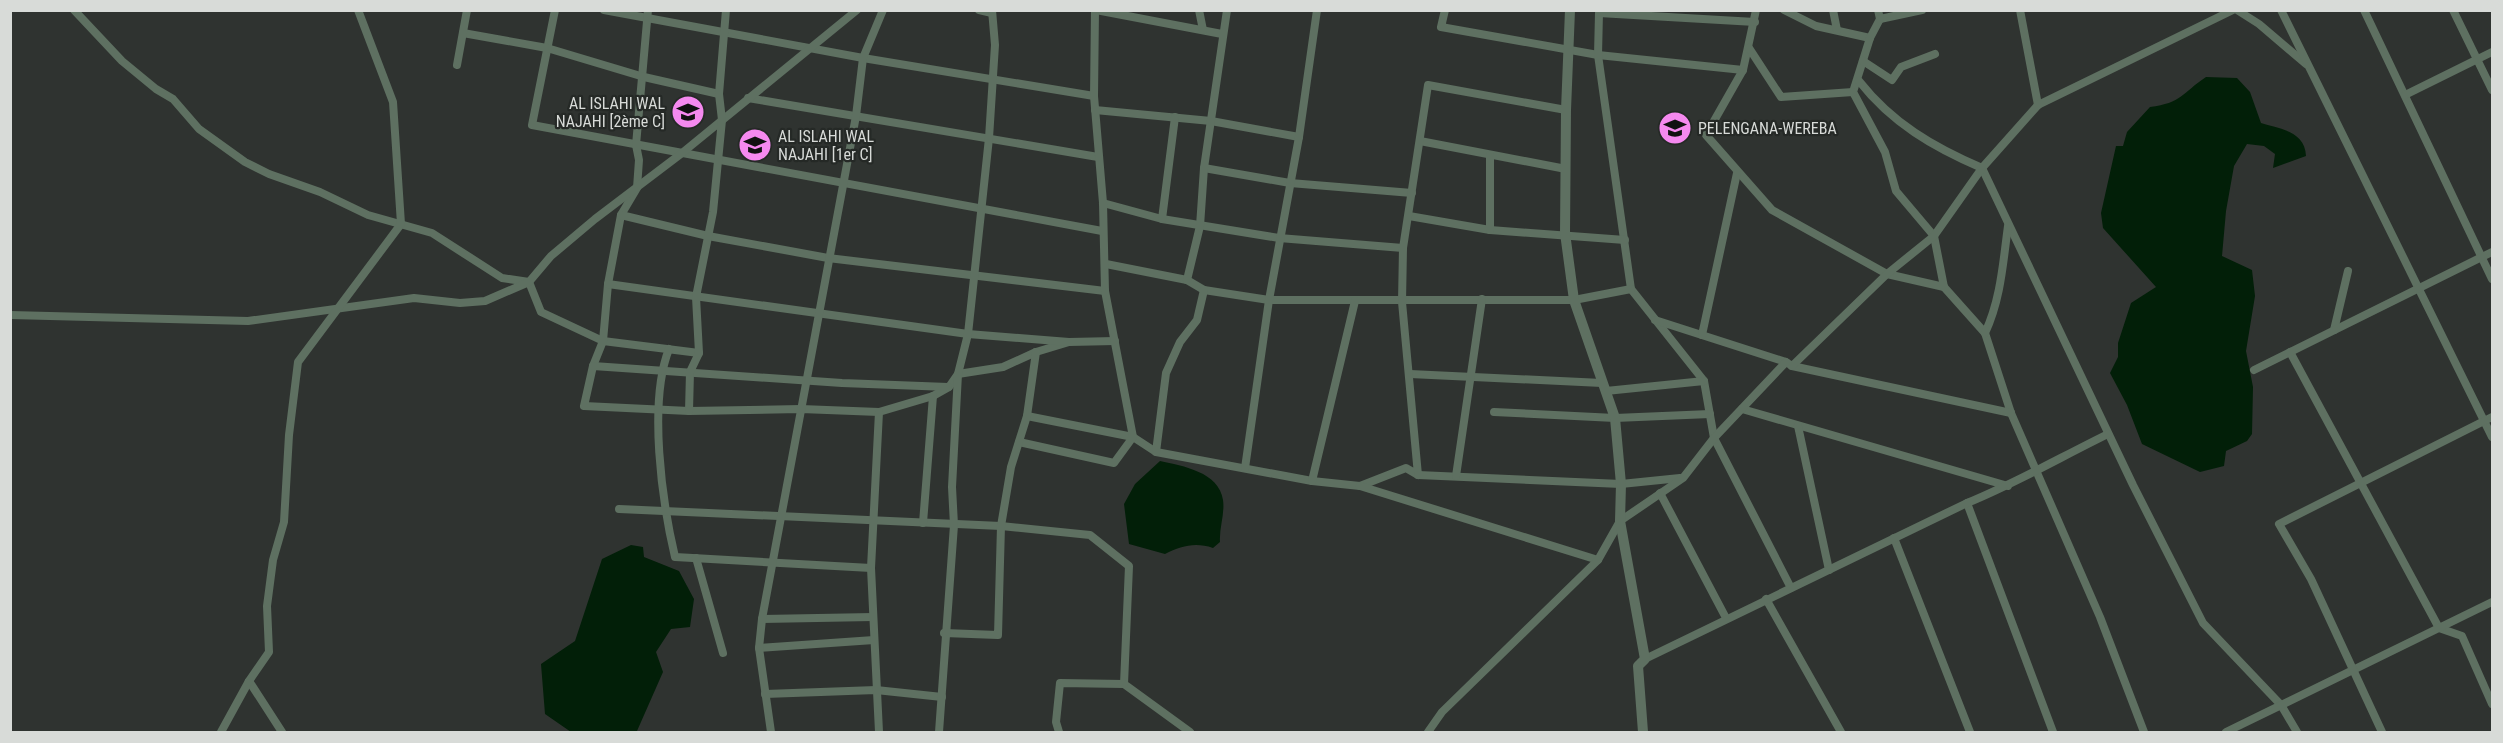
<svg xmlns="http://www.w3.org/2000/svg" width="2503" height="743" font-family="'Roboto Condensed',sans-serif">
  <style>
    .water { fill: #021f08 }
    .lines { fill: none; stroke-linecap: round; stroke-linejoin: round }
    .minor { stroke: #5e7061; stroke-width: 8 }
    .tertiary { stroke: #5e7061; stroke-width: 10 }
    .labels { text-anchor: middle; stroke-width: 4.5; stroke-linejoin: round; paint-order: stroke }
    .poi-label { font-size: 16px; fill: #d8dbd8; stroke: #252926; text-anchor: start }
  </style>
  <rect width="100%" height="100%" fill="#2f3330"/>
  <g class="water">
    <path d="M2206 77 2237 78 2250 92 2261 123C2280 129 2305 131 2306 156L2273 168 2275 154 2264 146 2247 144 2234 166 2226 211 2222 256 2252 270 2255 296 2246 351 2253 387 2252 434 2247 441 2226 451 2224 466 2200 472 2142 444 2127 405 2110 373 2118 357V343L2131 303 2156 287 2103 228 2101 213 2116 146H2123L2127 132 2150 107C2182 103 2182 93 2206 77Z"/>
    <path d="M1160 461C1183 466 1219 472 1223 500 1225 514 1219 528 1220 542L1213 548C1195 542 1181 546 1165 554L1129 544 1124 504 1135 484Z"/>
    <path d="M631 545 643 547 644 557 679 571 694 599 690 627 671 629 656 652 663 672 637 731 571 732 545 714 541 664 575 641 602 559Z"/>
  </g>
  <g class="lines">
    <g class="minor">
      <path d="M74 10 122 61 156 89 173 99 199 129 245 162 269 174 320 192 368 215 432 233 502 278 529 282 541 312 603 341 699 353"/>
      <path d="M555 10 532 125 1102 231"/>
      <path d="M604 10 863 58 1094 96"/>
      <path d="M648 10 636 145 639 160 637 188 621 215 608 284 603 341 593 366 584 406 689 411 801 409 879 412 933 396 949 387 958 374 1003 367 1036 352 1069 342"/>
      <path d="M979 10 992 13"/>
      <path d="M1096 10 1222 34"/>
      <path d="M1199 10 1203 30"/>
      <path d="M1445 10 1441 27 1598 55 1743 70"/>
      <path d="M1756 10 1743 70 1706 135 1772 210 1887 274 1944 287"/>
      <path d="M1784 10 1816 26 1870 38"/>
      <path d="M1833 10 1837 30"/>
      <path d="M1878 10 1880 19 1870 38 1853 92 1885 152 1896 191 1934 236 1944 287 1985 333 2011 413 2100 617 2144 732"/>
      <path d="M2020 10 2038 105"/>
      <path d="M2237 10 2259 24 2306 64"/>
      <path d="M2281 10 2492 437"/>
      <path d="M2364 10 2492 279"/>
      <path d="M2453 10 2492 90"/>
      <path d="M1880 19 1922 10"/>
      <path d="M1755 22 1599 13 1598 55 1631 289 1704 381 1714 438 1791 588"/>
      <path d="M463 33 547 48 644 77 719 94"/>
      <path d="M1749 48 1781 97 1853 92"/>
      <path d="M1863 61 1892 80 1901 67 1935 54"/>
      <path d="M457 65 467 10"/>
      <path d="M1859 81C1892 123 1933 147 1982 168L2133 485 2203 623 2281 705 2297 732"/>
      <path d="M2405 95 2492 52"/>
      <path d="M748 98 1098 157"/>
      <path d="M1095 110 1211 121 1299 137"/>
      <path d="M1420 141 1566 169"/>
      <path d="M1204 168 1290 183 1412 193"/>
      <path d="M1103 203 1162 219 1279 238 1403 248"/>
      <path d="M621 215 708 236 828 258 1105 291"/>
      <path d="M1409 216 1490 230 1625 240"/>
      <path d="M1162 219 1175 117"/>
      <path d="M1490 230V155"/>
      <path d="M1106 264 1187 280 1204 290 1269 300H1574L1631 289"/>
      <path d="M1187 280 1200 226 1204 168 1227 10"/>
      <path d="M608 284 968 334 1069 342 1115 341"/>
      <path d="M10 315 248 321 414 298 460 303 485 301 529 282 551 256 595 219 682 153 857 10"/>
      <path d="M1655 320 1786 362"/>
      <path d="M2334 330 2348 271"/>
      <path d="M1985 333C2001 299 2003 262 2008 226"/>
      <path d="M1702 335 1737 173"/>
      <path d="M669 349C648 402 662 502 675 557L871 568"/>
      <path d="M2290 352 2439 628 2462 636 2492 704"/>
      <path d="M593 366 842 383 948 387"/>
      <path d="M1792 366 2011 413"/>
      <path d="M2254 370 2492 252"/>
      <path d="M1410 374 1602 383"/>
      <path d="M1606 391 1704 381"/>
      <path d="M1742 409 2008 486"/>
      <path d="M689 411 690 372 699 353 696 297 713 212 722 120 719 94 726 10"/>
      <path d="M1494 412 1615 418 1710 414"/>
      <path d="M1027 416 1133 437 1156 452 1312 481 1360 486 1406 468 1418 475 1402 302 1403 248 1428 85 1566 110"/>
      <path d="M1798 426 1829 570"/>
      <path d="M1019 442 1114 463 1133 437 1105 291 1103 203 1094 96 1095 10"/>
      <path d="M1156 452 1166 373 1180 342 1197 320 1204 290"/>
      <path d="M1245 468 1269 300 1299 137 1317 10"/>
      <path d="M1418 475 1621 484 1680 478"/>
      <path d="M1456 476 1482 299"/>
      <path d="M1312 481 1355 301"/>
      <path d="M1360 486 1598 560"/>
      <path d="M1660 493 1726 618"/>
      <path d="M1967 503 2053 732"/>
      <path d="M619 509 1001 526 1090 535 1129 566 1124 684 1190 732"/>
      <path d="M923 523 933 396"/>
      <path d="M1894 538 1970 732"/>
      <path d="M696 558 723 653"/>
      <path d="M1766 599 1841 732"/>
      <path d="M762 619 873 617"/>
      <path d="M944 633 998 635 1001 526 1011 467 1027 416 1036 352"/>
      <path d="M759 648 874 640"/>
      <path d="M1645 659 1967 503C2016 483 2061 457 2108 434"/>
      <path d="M249 681 282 732"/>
      <path d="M765 694 876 690 942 697"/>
      <path d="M221 732 249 681 269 652 267 606 273 560 284 522 289 435 298 362 401 224 393 102 358 10"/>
      <path d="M771 732 759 648 762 619 856 116 863 58 883 10"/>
      <path d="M879 732 871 568 879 412"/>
      <path d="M939 732 954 525 952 487 958 374 968 334 989 138 995 45 992 10"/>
      <path d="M1059 732 1056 722 1060 683 1124 684"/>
      <path d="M1428 732 1442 712 1598 560 1620 521 1683 478 1714 438 1786 362 1792 366 1887 274 1934 236 1982 168 2038 105 2233 10"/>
      <path d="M2226 732 2492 602"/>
      <path d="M2382 732 2311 579 2279 524 2492 417"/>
    </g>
    <path class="tertiary" d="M1570 10 1566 110 1565 233 1574 300 1615 418 1621 484 1620 521 1645 659 1638 666 1643 732"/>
  </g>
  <defs>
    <g id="school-disc" transform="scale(1.725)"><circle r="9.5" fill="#f589ef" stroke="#252926"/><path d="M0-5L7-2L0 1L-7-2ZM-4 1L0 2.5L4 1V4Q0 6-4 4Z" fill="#111"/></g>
  </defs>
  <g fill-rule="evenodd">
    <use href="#school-disc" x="688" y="112"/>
    <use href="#school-disc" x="1675" y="128"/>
    <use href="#school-disc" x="755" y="145"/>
  </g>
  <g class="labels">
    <g class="poi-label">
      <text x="665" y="109" text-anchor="end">AL ISLAHI WAL<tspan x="665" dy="18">NAJAHI [2ème C]</tspan></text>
      <text x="1698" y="134">PELENGANA-WEREBA</text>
      <text x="778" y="142">AL ISLAHI WAL<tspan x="778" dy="18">NAJAHI [1er C]</tspan></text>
    </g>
  </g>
  <rect width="2503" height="743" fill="none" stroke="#d8dbd8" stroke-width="24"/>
</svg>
